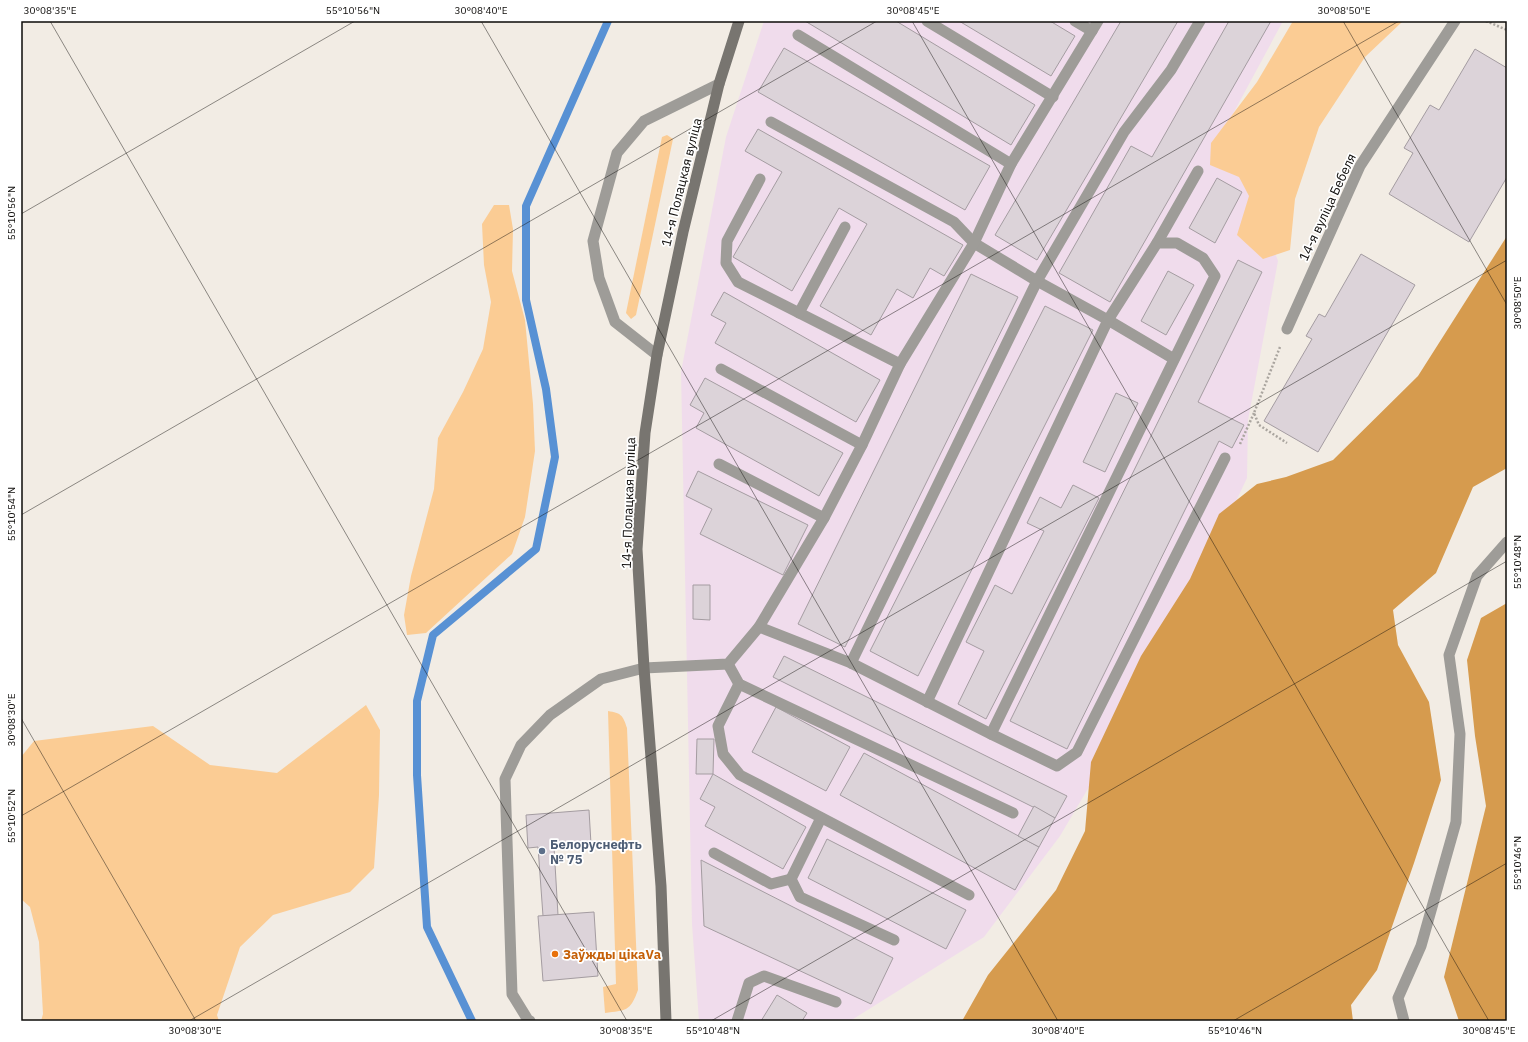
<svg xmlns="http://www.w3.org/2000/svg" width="1528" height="1042" font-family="'IBM Plex Sans',sans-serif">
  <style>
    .industrial { fill: #f0dcec }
    .green { fill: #fbcc94 }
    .forest { fill: #d69b4e }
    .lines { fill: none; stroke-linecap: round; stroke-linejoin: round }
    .stream { stroke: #5891d4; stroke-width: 8 }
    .building { fill: #dcd3d9; stroke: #a49ca1 }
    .path { stroke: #aaa59f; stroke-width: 2.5; stroke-dasharray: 2 2; stroke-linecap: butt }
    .service { stroke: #9e9c98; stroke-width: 11 }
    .minor { stroke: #9e9c98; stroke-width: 11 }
    .secondary { stroke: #787570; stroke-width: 11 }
    .ticks { fill: none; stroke: #0d0b09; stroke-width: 1; stroke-opacity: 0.45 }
    .service-dot { fill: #5c6f8a; stroke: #fff; stroke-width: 1.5 }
    .food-dot { fill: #e8710a; stroke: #fff; stroke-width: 1.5 }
    .labels { text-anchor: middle; stroke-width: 3.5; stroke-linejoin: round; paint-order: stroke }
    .street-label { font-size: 13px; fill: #0d0b09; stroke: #fff }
    .service-label { font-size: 13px; font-weight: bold; fill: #4e5e75; stroke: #fff; text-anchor: start }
    .food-label { font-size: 13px; font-weight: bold; fill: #c56008; stroke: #fff; text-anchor: start }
    .neatline { fill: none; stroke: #0d0b09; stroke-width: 1.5 }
    .ticks-label { font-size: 10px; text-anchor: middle; fill: #0d0b09 }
  </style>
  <rect width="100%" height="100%" fill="#f2ece4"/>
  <path class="industrial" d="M764 21H1283L1228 123 1278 261 1248 420 1247 478 1210 556 1109 753 1060 836 984 937 850 1021H699L692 924 681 372 726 137Z"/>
  <g class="green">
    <path d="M1293 21H1403L1365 57 1319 127 1295 199 1290 250 1263 259 1237 235 1249 196 1239 177 1210 165 1211 143 1257 82Z"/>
    <path d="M667 135 673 139 636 315 631 319 626 313 662 137Z"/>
    <path d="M494 205H509L513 229 512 271 525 320 533 404 535 451 525 517 512 554 426 633 407 635 404 615 411 576 434 489 438 438 463 392 483 349 491 302 484 265 482 224Z"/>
    <path d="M366 705 380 730 379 795 374 868 350 892 273 915 240 947 217 1015 219 1021H41L43 1014 39 942 30 907 21 899V757L34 741 153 726 210 765 277 773Z"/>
    <path d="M608 711C621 713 623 715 627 728L638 990C630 1012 626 1010 605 1013L603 987 616 984Z"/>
  </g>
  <g class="forest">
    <path d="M1507 236V468L1473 487 1436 573 1393 610 1398 645 1429 702 1441 780 1414 863 1377 970 1351 1005 1353 1021H962L988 975 1056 890 1085 831 1091 762 1141 656 1190 579 1219 514 1257 484 1286 477 1333 460 1418 376Z"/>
    <path d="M1507 603V1021H1459L1444 977 1486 806 1475 736 1467 660 1481 618Z"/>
  </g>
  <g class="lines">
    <path class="stream" d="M472 1021 427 927 417 775V701L433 635 536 549 555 457 546 389 526 300V206L608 21"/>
  </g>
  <g class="building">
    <path d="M805 21H896L1035 105 1011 145Z"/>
    <path d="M959 21H1050L1075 36 1051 76Z"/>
    <path d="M1121 21H1178L1037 260 995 235Z"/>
    <path d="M1229 21H1271L1110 302 1059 273 1131 146 1152 157Z"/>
    <path d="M784 48 990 166 965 210 758 92Z"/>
    <path d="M1475 49 1507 68V177L1469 242 1389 194 1413 153 1404 148 1430 105 1439 110Z"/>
    <path d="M758 129 963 245 944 276 930 268 913 298 897 289 871 335 820 306 867 224 839 208 792 291 733 257 782 172 745 151Z"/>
    <path d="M1217 178 1242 192 1215 243 1189 228Z"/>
    <path d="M1361 254 1415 285 1318 452 1264 421 1312 339 1306 336 1319 314 1325 317Z"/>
    <path d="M1238 260 1262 272 1198 402 1244 425 1232 448 1219 441 1067 749 1010 721Z"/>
    <path d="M1168 271 1194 285 1166 335 1141 321Z"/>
    <path d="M971 274 1018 297 845 647 798 624Z"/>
    <path d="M724 292 880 380 856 422 715 343 726 323 711 315Z"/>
    <path d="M1045 306 1093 330 918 676 870 651Z"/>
    <path d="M705 378 843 453 819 496 696 428 704 413 690 405Z"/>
    <path d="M1116 393 1138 403 1105 472 1083 462Z"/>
    <path d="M698 471 808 525 783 575 700 534 712 509 686 496Z"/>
    <path d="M1073 485 1099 498 986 719 958 704 984 651 966 642 995 585 1012 594 1044 531 1027 523 1040 497 1061 508Z"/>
    <path d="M693 585H710V620L693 619Z"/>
    <path d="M784 656 1067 796 1055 818 773 677Z"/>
    <path d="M776 707 850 747 826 791 752 752Z"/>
    <path d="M697 739H714L713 774H696Z"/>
    <path d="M864 753 1039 847 1015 890 840 795Z"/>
    <path d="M713 774 806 827 783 869 705 826 715 807 700 799Z"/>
    <path d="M1034 806 1055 818 1039 847 1018 836Z"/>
    <path d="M589 810 591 844 554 847 558 915 543 916 538 847 528 848 526 815Z"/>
    <path d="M827 839 966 910 946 949 808 878Z"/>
    <path d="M701 860 893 958 871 1004 704 926Z"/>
    <path d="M594 912 598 976 543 981 538 916Z"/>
    <path d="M777 995 807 1013 802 1021H761Z"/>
  </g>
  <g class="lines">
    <g class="path">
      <path d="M1486 21 1507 30"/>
      <path d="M1280 347 1254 413 1259 425 1287 443"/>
      <path d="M1240 444 1254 413"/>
    </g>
    <g class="service">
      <path d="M927 21 1053 97"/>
      <path d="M1075 21 1092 31"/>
      <path d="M798 35 1011 164"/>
      <path d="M771 122 954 222 974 243 1037 281 1108 320 1174 359"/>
      <path d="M760 179 727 241 726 263 738 282 900 364"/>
      <path d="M1157 243 1198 171"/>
      <path d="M799 313 845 227"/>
      <path d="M657 355 615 322 599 278 593 241 617 153 644 121 719 84"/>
      <path d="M721 369 862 445"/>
      <path d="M719 464 824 518"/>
      <path d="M759 627 851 663 991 734 1057 766 1077 752 1225 458"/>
      <path d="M851 663 1037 281 1124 132 1171 70 1200 21"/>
      <path d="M728 664 739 684 1013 813"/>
      <path d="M739 684 718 726 723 754 740 775 969 895"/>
      <path d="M927 702 1108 320 1157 243H1177L1203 258 1215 276 991 734"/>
      <path d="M821 818 791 879 800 897 894 940"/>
      <path d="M714 853 771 884 791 879"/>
      <path d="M530 1021 528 1020 512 994 505 779 521 745 550 715 601 679 644 668 728 664 759 627 824 518 862 445 900 364 974 243 1011 164 1098 21"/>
      <path d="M737 1021 749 983 764 976 836 1002"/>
      <path d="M1404 1021 1398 998 1421 946 1456 822 1460 734 1449 655 1477 576 1507 542"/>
    </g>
    <path class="minor" d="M1287 329 1360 166 1455 21"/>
    <path class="secondary" d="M666 1021 661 886 644 668 637 549 645 433 657 355 683 232 719 84 739 21"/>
  </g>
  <path class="ticks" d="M50 21 627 1021M481 21 1058 1021M912 21 1489 1021M1343 21 1507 305M21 214 355 21M21 515 877 21M21 718 196 1021M21 816 1399 21M189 1021 1507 260M711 1021 1507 561M1233 1021 1507 863"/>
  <circle class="service-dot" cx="542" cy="851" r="4"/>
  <circle class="food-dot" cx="555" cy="954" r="4"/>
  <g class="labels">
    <g class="street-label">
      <text transform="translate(681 182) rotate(-76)" y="5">14-я Полацкая вуліца</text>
      <text transform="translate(1327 207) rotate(-65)" y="5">14-я вуліца Бебеля</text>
      <text transform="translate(628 503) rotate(-88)" y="5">14-я Полацкая вуліца</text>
    </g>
    <g class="service-label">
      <text x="550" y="849">Белоруснефть<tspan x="550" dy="15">№ 75</tspan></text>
    </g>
    <g class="food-label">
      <text x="563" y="959">Заўжды цікаVа</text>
    </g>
  </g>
  <rect width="1528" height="1042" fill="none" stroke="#ffffff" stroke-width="44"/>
  <rect x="22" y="22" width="1484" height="998" class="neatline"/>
  <g class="ticks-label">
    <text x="50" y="14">30°08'35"E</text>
    <text x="353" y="14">55°10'56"N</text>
    <text x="481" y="14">30°08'40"E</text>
    <text x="913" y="14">30°08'45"E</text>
    <text x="1344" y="14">30°08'50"E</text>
    <text transform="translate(11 213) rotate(-90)" y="4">55°10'56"N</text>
    <text transform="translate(1517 303) rotate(-90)" y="4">30°08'50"E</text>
    <text transform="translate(11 514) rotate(-90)" y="4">55°10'54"N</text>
    <text transform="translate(1517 562) rotate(-90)" y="4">55°10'48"N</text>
    <text transform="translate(11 720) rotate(-90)" y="4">30°08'30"E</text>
    <text transform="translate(11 816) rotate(-90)" y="4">55°10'52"N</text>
    <text transform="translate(1517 863) rotate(-90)" y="4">55°10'46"N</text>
    <text x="195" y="1034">30°08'30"E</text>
    <text x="626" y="1034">30°08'35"E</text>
    <text x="713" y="1034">55°10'48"N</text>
    <text x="1058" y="1034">30°08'40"E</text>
    <text x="1235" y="1034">55°10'46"N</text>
    <text x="1489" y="1034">30°08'45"E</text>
  </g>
</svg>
